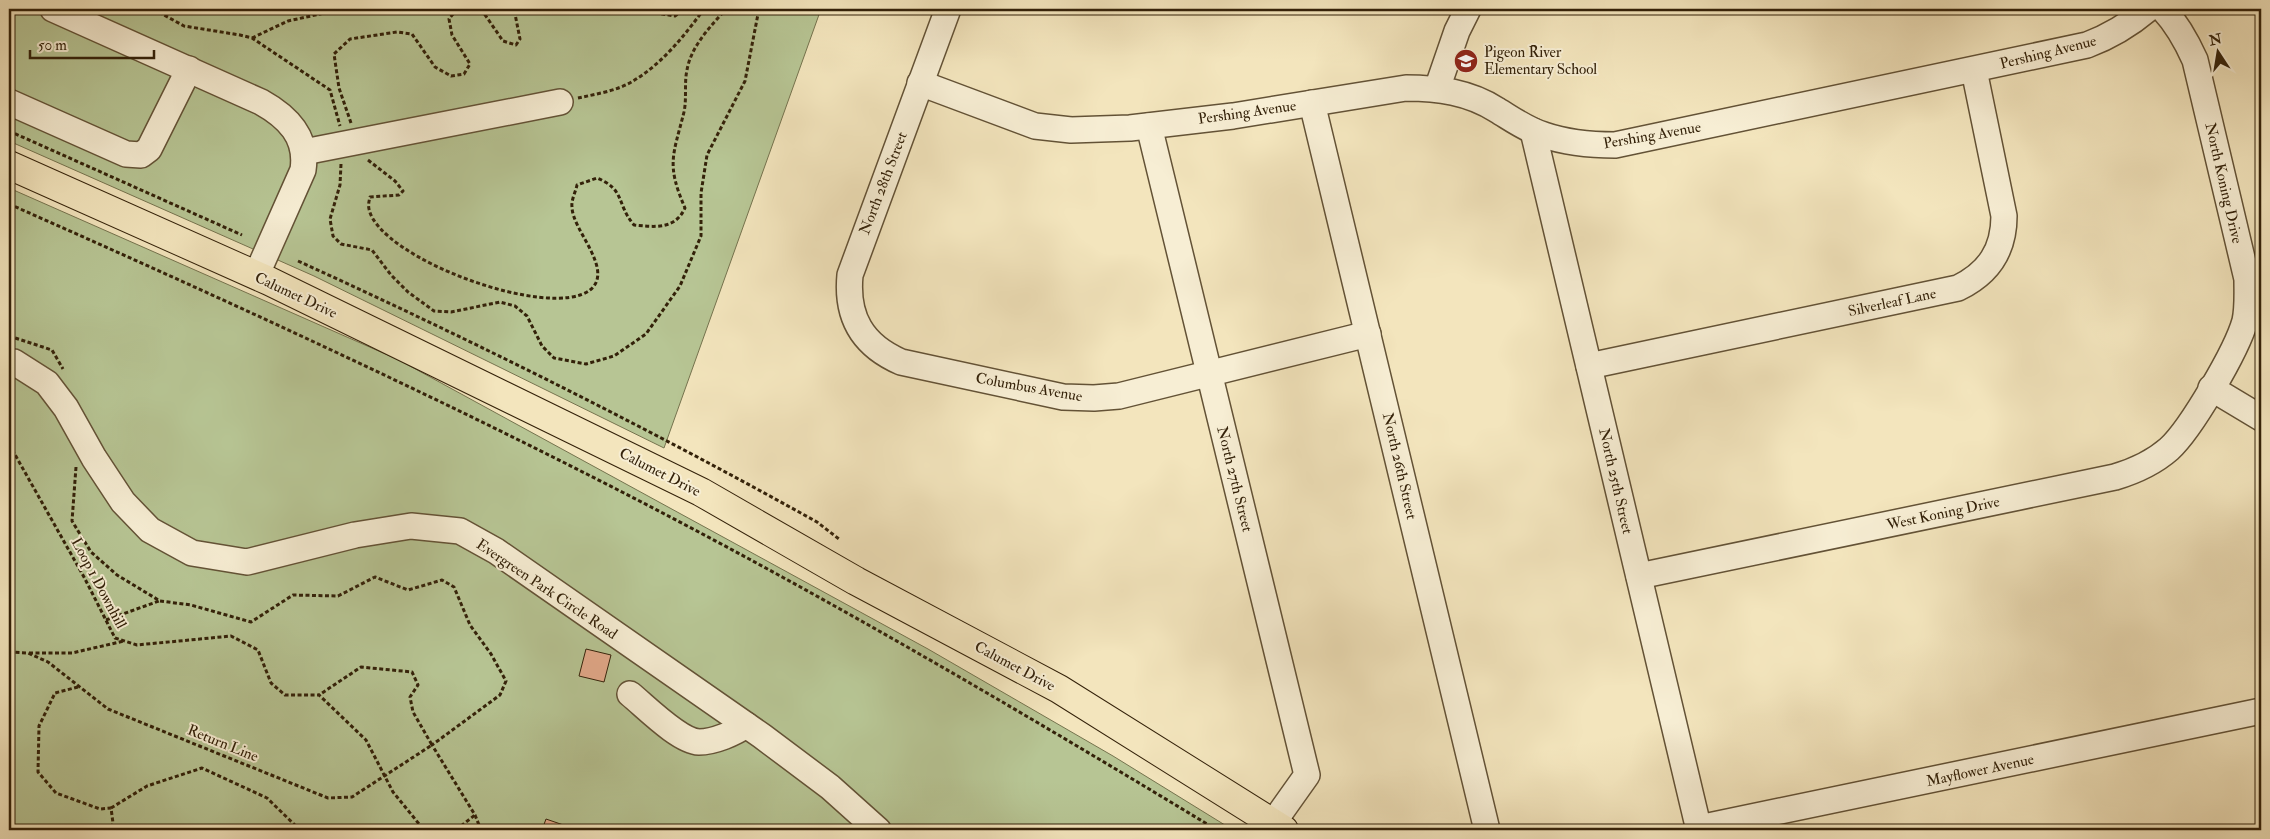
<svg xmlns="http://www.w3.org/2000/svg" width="2270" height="839" font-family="'IM FELL Double Pica',serif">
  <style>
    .green { fill: #b7c594; stroke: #75734e }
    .building { fill: #e4aa8b; stroke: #332109 }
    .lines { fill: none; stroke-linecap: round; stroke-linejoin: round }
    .minor-casing { stroke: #635236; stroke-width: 28 }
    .major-casing { stroke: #332109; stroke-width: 30 }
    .path { stroke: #332109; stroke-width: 3; stroke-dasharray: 4 2.5; stroke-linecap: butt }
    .minor { stroke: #f7eed4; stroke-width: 25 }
    .major { stroke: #f3e5bd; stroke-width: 28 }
    .labels { text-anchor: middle; stroke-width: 4; stroke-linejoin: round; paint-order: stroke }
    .poi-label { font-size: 15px; fill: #332109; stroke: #f7eed4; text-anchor: start }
    .street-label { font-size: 15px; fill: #332109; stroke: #f7eed4 }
  </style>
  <rect width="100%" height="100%" fill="#f3e5bd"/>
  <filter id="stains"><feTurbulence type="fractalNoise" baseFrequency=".004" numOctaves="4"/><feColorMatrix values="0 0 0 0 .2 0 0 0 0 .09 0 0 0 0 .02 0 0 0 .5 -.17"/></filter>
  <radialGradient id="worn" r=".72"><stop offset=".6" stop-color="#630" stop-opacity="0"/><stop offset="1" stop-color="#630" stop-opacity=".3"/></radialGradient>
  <g class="green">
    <path d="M9 9H821L664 448 314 276 9 141Z"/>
    <path d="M9 188 399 360 928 649 1113 756 1233 830H9Z"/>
  </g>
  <g class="building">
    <path d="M586 649 611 655 604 682 579 676Z"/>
    <path d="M546 819 575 829V830H542Z"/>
  </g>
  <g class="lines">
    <g class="minor-casing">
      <g id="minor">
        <path d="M53 9 261 102C288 117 308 137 303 170L256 276"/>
        <path d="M948 9 850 275C846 317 862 345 901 362L1063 397 1094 398 1119 396 1368 334"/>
        <path d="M920 83 1035 126 1071 130 1130 128 1233 116 1406 88C1438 88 1469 92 1497 110 1512 119 1527 130 1544 135 1567 143 1591 145 1615 145L2087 45C2111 36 2129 25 2148 9"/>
        <path d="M1437 89 1457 31 1468 9"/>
        <path d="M9 102 126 154 141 155 149 149 189 69"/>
        <path d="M1312 103 1487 830"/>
        <path d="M1149 126 1307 775 1268 830"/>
        <path d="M1533 131 1699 830"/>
        <path d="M304 152 560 102"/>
        <path d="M9 362H14L47 383 66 408 94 458 123 502 150 530 192 553 247 562 355 535 411 526 460 531 496 551 762 736 830 787 878 830"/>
        <path d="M1589 366 1958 288C1989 273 2004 250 2004 216L1974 70"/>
        <path d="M2211 388 2261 418"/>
        <path d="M1639 576 2115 477C2135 471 2153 463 2169 449 2191 429 2237 350 2245 321 2248 307 2247 293 2247 279L2195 60C2186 40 2177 24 2163 9"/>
        <path d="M630 694C646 707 679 741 699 742 714 742 735 733 746 725"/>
        <path d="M1699 828 2261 711"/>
      </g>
    </g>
    <g class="major-casing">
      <path id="major" d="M9 165 269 281 701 492 856 581 1059 689 1284 830"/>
    </g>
    <g class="path">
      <path d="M153 9 184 26 240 35 252 38 330 90 340 126"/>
      <path d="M481 9 503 41 516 45 520 39 514 9"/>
      <path d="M629 9 675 16 685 9"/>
      <path d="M252 38 288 21 343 9"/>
      <path d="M578 98C596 94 617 91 633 81 662 64 685 35 704 9"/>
      <path d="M351 123 339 88 334 54 350 39 397 32 412 34 435 67 451 76 464 74 470 64 452 35 449 19 457 9"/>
      <path d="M9 131 242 235"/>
      <path d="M368 160 395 181 403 191 399 195 370 197C369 201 368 205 369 209 379 258 549 321 590 290 615 270 572 230 572 207 571 200 576 191 577 185L597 178C626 190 616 204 634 225 654 227 675 230 685 208 666 164 673 156 684 112 687 98 684 83 687 70 691 46 711 26 726 9"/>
      <path d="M341 164 340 185 330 219 333 236 341 244 372 250 391 275 408 292 434 311 451 312 500 302 515 306 527 316 542 346 554 358 586 364 614 356 646 334 680 286 701 236V193L707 155 745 81 759 9"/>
      <path d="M9 204C215 295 421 389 622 492 825 596 1022 712 1217 830"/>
      <path d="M298 261C474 341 648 428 817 522L839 539"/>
      <path d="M9 336 52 350 63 369"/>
      <path d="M9 444 84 577 115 638 137 645 231 636 258 650 271 683 285 695H319L366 740 393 792 424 830"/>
      <path d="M76 467 72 521 91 552 117 575 160 601 191 605 251 622 293 595 338 596 375 577 408 590 442 580 454 587 470 625 491 654 506 681 500 695 432 745 475 815 481 830"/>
      <path d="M106 620 159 601"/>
      <path d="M9 652 28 653 48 662 108 709 328 798 352 797 432 745 413 712 410 697 418 685 412 672 361 667 319 695"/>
      <path d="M29 653H72L124 641"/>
      <path d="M78 687 55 693 39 726 38 772 56 793 100 809 111 808 113 823 111 830"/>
      <path d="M111 808 147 786 202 768 267 798 300 830"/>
      <path d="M456 830 475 815"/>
    </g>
    <use href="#minor" class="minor"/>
    <use href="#major" class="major"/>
  </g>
  <defs>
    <g id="school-disc" transform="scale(1.25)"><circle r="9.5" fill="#8f2418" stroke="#f7eed4"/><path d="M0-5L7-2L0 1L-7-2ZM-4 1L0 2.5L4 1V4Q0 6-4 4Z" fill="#fff"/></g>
  </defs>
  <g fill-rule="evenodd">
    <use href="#school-disc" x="1466" y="61"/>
  </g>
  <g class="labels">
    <g class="poi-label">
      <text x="1484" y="57">Pigeon River<tspan x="1484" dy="17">Elementary School</tspan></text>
    </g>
    <g class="street-label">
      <text transform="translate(2048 52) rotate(-14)" y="5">Pershing Avenue</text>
      <text transform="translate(1247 112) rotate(-8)" y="5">Pershing Avenue</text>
      <text transform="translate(1652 135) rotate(-10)" y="5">Pershing Avenue</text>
      <text transform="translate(883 183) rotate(-69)" y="5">North 28th Street</text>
      <text transform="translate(2224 183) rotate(77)" y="5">North Koning Drive</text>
      <text transform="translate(296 295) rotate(25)" y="5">Calumet Drive</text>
      <text transform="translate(1892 302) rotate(-12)" y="5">Silverleaf Lane</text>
      <text transform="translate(1029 387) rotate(10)" y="5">Columbus Avenue</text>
      <text transform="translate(1400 466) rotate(77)" y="5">North 26th Street</text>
      <text transform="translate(660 472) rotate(27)" y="5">Calumet Drive</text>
      <text transform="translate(1235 479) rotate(76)" y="5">North 27th Street</text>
      <text transform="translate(1616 481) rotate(77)" y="5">North 25th Street</text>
      <text transform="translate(1943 513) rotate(-12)" y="5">West Koning Drive</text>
      <text transform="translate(99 583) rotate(62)" y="5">Loop 1 Downhill</text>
      <text transform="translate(547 589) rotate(34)" y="5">Evergreen Park Circle Road</text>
      <text transform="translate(1015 666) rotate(28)" y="5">Calumet Drive</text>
      <text transform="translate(223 743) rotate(22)" y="5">Return Line</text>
      <text transform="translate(1980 770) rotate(-12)" y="5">Mayflower Avenue</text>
    </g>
  </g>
  <rect width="2270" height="839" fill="none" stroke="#f3e5bd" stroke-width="30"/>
  <rect x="10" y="10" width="2250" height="819" fill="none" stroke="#332109" stroke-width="2.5"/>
  <rect x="15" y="15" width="2240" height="809" fill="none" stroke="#332109"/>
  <g transform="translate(2218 52) rotate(348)" stroke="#f7eed4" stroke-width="4" paint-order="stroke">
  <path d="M0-4L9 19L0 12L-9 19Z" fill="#332109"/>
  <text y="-8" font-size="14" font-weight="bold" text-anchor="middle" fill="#332109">N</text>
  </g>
  <path d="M30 50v8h124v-8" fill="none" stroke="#332109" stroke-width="2.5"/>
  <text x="38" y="50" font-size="15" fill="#332109" stroke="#f7eed4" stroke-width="4" paint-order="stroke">50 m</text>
  <rect width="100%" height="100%" filter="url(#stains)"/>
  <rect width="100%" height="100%" fill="url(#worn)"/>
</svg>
